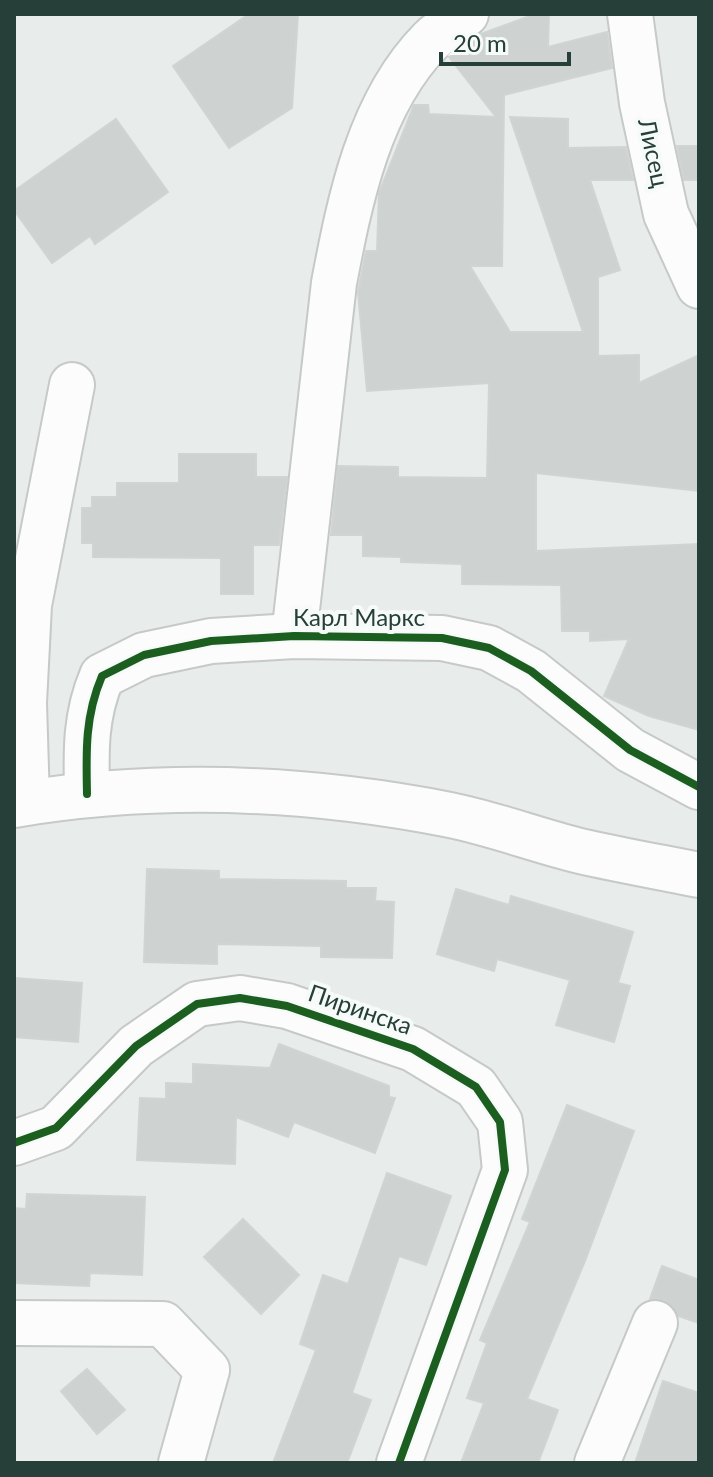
<svg xmlns="http://www.w3.org/2000/svg" width="713" height="1477" font-family="Lato,sans-serif">
  <style>
    .building { fill: #ced3d1; stroke: #d0d5d3; stroke-width: 2 }
    .lines { fill: none; stroke-linecap: round; stroke-linejoin: round }
    .street-casing { stroke: #c5c9c7; stroke-width: 48 }
    .street { stroke: #fcfcfc; stroke-width: 44 }
    .cycleway-casing { stroke: #f6faf8; stroke-width: 13 }
    .cycleway { stroke: #1b5e20; stroke-width: 8 }
    .labels { text-anchor: middle; stroke-width: 8; stroke-linejoin: round; paint-order: stroke }
    .street-label { font-size: 24px; fill: #263f38; stroke: #f6faf8 }
  </style>
  <rect width="100%" height="100%" fill="#e8ecea"/>
  <g class="building">
    <path d="M249 14H298L292 108 229 148 173 66Z"/>
    <path d="M535 14H549L548 47 607 32 612 68 504 95 502 266H470L510 332H583L510 117 568 119V148L626 147 633 180H590L620 270 598 277V356L639 355V383L699 355V491L536 473V551L699 544V730L649 716 604 696 629 639 590 641V631H562L561 585 462 584V564L401 562V557L363 556V535H331L338 466 398 467V477L487 478 489 383 367 391 358 292 366 251H377L379 193 414 105H428L429 114 496 117 449 57 481 34Z"/>
    <path d="M116 119 168 192 95 244 90 236 52 263 14 210V191Z"/>
    <path d="M677 146H699V180H684Z"/>
    <path d="M179 454H256V477H287L279 545H253V594H221V558L93 557V543H82V508H92V497H117V483H179Z"/>
    <path d="M147 869 219 871V879L346 881V888H376L375 901 394 902 392 958 321 957V946L217 944V964L144 962Z"/>
    <path d="M456 889 509 905 511 896 633 932 618 983 630 986 614 1042 556 1025 570 980 497 959 494 971 437 954Z"/>
    <path d="M14 978 82 983 78 1042 14 1037Z"/>
    <path d="M279 1044 389 1086V1097L395 1098 375 1153 294 1122 288 1137 236 1117 235 1164 137 1160 140 1098 166 1099V1083L193 1084V1064L270 1068Z"/>
    <path d="M567 1105 634 1131 585 1261 527 1399 558 1410 538 1463H461L484 1403 467 1398 487 1343 480 1340 530 1222 522 1219Z"/>
    <path d="M387 1173 451 1196 426 1265 399 1256 352 1393 371 1400 347 1463H273L316 1350 300 1344 323 1275 348 1284Z"/>
    <path d="M27 1194 145 1197 142 1275 90 1273 89 1286 14 1283V1208L26 1209Z"/>
    <path d="M243 1219 299 1275 261 1314 204 1257Z"/>
    <path d="M662 1266 699 1280V1323L678 1316 665 1300 650 1299Z"/>
    <path d="M87 1369 125 1410 97 1434 61 1391Z"/>
    <path d="M663 1381 699 1393V1463H635Z"/>
  </g>
  <g class="lines">
    <g class="street-casing">
      <g id="street">
        <path d="M630 14 642 103 666 214 699 286"/>
        <path d="M294 636 334 283C350 199 369 103 431 40 441 30 455 22 466 14"/>
        <path d="M87 794C86 751 85 716 102 676L144 655 211 641 294 636 442 638 489 648 531 671 630 750 699 787"/>
        <path d="M27 802 24 703 29 605 72 385"/>
        <path d="M14 805C158 781 307 787 450 815 494 824 536 840 580 851 619 860 659 867 699 875"/>
        <path d="M14 1143 56 1128 136 1046 197 1004 240 998 287 1006 413 1049 476 1087 500 1122 505 1170 399 1463"/>
        <path d="M14 1323 163 1324 207 1370 181 1463"/>
        <path d="M597 1463 655 1323"/>
      </g>
    </g>
    <use href="#street" class="street"/>
    <g class="cycleway-casing">
      <g id="cycleway">
        <path d="M87 794C86 751 85 716 102 676L144 655 211 641 294 636 442 638 489 648 531 671 630 750 699 787"/>
        <path d="M14 1143 56 1128 136 1046 197 1004 240 998 287 1006 413 1049 476 1087 500 1122 505 1170 399 1463"/>
      </g>
    </g>
    <use href="#cycleway" class="cycleway"/>
  </g>
  <g class="labels">
    <g class="street-label">
      <text transform="translate(653 153) rotate(78)" y="8">Лисец</text>
      <text x="359" y="626">Карл Маркс</text>
      <text transform="translate(360 1010) rotate(19)" y="8">Пиринска</text>
    </g>
  </g>
  <rect width="713" height="1477" fill="none" stroke="#263f38" stroke-width="32"/>
  <path d="M441 52v12h128v-12" fill="none" stroke="#263f38" stroke-width="4"/>
  <text x="453" y="52" font-size="24" fill="#263f38" stroke="#f6faf8" stroke-width="6" paint-order="stroke">20 m</text>
</svg>
